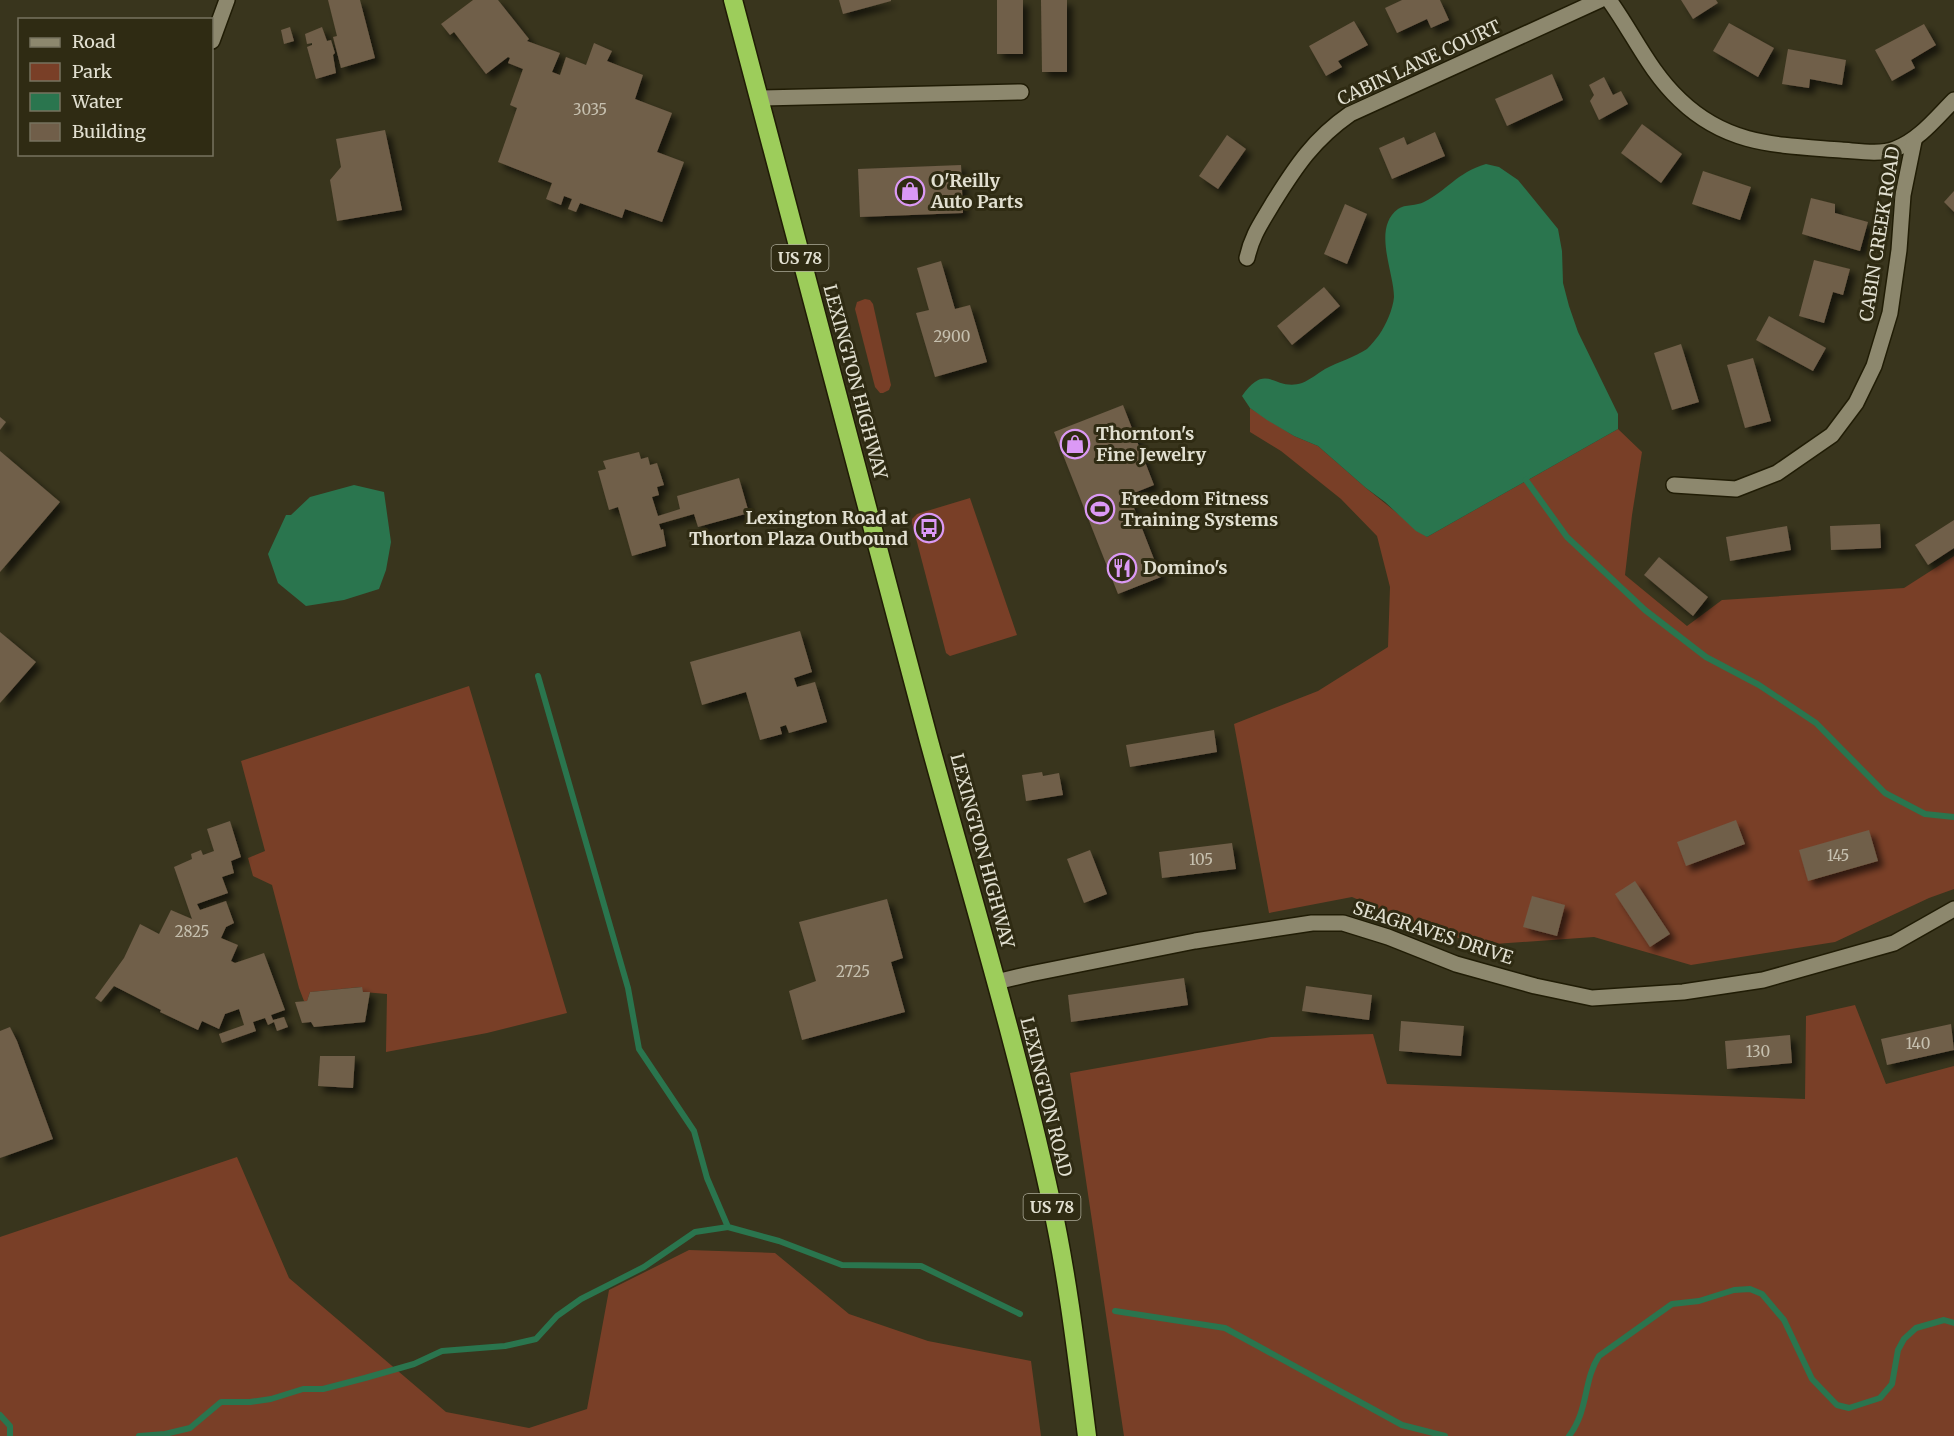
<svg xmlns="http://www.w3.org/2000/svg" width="1954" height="1436" font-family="Merriweather,serif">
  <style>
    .green { fill: #793f27 }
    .water { fill: #2a754e }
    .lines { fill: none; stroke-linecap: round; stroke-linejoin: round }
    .stream { stroke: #2a754e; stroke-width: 6 }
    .building { fill: #705e49; filter: url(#shadow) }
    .street-casing { stroke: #201c05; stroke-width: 18 }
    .highway-casing { stroke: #201c05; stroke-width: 21 }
    .street { stroke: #8d886e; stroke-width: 15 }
    .highway { stroke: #9dcd5b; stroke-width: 18 }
    .labels { text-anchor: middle; stroke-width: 6; stroke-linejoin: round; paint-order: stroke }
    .number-label { font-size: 15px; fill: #c6c0af }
    .shield { fill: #2f2b13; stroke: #acaa98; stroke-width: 1.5 }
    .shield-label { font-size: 16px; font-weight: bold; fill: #e2e0d1 }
    .street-label { font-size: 18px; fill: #e2e0d1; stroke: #2f2b13 }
    .poi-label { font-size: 18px; font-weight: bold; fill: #e2e0d1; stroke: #2f2b13; text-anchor: start }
  </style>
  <defs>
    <filter id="shadow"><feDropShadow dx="5.5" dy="5.5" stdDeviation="3" flood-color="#0009"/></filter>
  </defs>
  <rect width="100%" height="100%" fill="#39351d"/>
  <g class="green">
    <path d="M865 299 870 300 873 304 891 385 889 390 883 393H880L875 387 855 309 857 302Z"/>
    <path d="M1250 408 1294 436 1318 446 1366 488 1427 537 1618 429 1642 452 1632 515 1625 575 1687 626 1722 600 1904 588 1954 556V889L1929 898 1835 942 1691 965 1594 937 1480 945 1405 920 1352 897 1269 913 1234 724 1318 691 1388 647 1390 587 1377 536 1341 499 1281 451 1250 432Z"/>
    <path d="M970 498 1017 635 950 656 946 653 912 523V519L917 514Z"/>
    <path d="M469 686 567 1013 487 1033 386 1052 387 994 363 992 361 987 310 992 307 1001H304L299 988 272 885 253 876 248 858 265 851 241 761Z"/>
    <path d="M1855 1005 1886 1084 1954 1066V1436H1124L1070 1073 1271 1037 1373 1034 1387 1084 1805 1099 1806 1016Z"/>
    <path d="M237 1157 289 1278 446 1412 529 1428 587 1409 609 1290 689 1250 775 1253 849 1314 928 1341 1031 1361 1041 1436H0V1237Z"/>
  </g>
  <g class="water">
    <path d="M1486 164 1499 167 1518 180 1558 229 1562 251 1563 283 1569 306 1578 332 1618 414V429L1427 537 1416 531 1385 502 1366 488 1318 446 1294 436 1267 420 1250 408 1242 396C1267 360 1274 392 1302 383 1310 380 1318 373 1325 369 1338 362 1355 357 1367 349 1371 345 1376 339 1379 335 1386 325 1393 309 1394 297 1394 272 1372 228 1398 209 1405 204 1417 206 1424 202 1448 190 1456 173 1486 164Z"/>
    <path d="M354 485 384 492 391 542 386 570 379 589 344 600 306 606 278 583 268 554 286 515H291L310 497Z"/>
  </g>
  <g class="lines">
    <g class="stream">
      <path d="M1526 480 1567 537 1645 610 1706 657 1759 685 1816 723 1885 793 1925 814 1954 817"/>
      <path d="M538 676 628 988 639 1049 694 1131 707 1178 728 1227 779 1241 842 1265 921 1266 1020 1314"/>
      <path d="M1115 1311 1225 1328 1402 1425 1445 1436"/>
      <path d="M0 1415 10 1426V1436"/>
      <path d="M139 1436 165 1434 190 1428 221 1402H250L271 1399 303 1389H323L365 1378 414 1364 442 1351 505 1346 536 1339 557 1316 581 1299 644 1267 695 1232 728 1227"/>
      <path d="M1569 1436C1589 1410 1583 1380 1599 1356L1672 1304 1699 1301 1734 1290 1750 1289 1762 1294 1784 1320 1812 1379 1837 1405 1849 1408 1880 1398 1892 1384 1898 1350 1904 1339 1916 1328 1944 1320 1954 1323"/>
    </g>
  </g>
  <g class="building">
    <path d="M328 0H360L375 58 341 68 333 37 337 36Z"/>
    <path d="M473 0H498L529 39 527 41 560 53 552 72 560 75 566 57 586 65 594 43 612 51 607 61 643 75 635 99 672 113 657 152 684 162 662 222 625 209 622 218 580 203 576 212 568 209 572 199 564 196 561 205 546 199 552 183 498 162 517 108 510 105 523 69 508 63 510 58 508 57 486 74 454 32 450 35 441 24Z"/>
    <path d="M839 0H891V1L843 14Z"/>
    <rect x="997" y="0" width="26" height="54"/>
    <path d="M1041 0H1067V72H1042Z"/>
    <path d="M1402 0H1440L1449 20 1431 28 1427 19 1397 33 1385 8Z"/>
    <path d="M1681 0H1716L1718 3 1693 19Z"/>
    <path d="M1354 21 1368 45 1338 61 1342 67 1326 76 1309 46Z"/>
    <path d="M1729 23 1774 48 1758 77 1713 51Z"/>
    <path d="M1924 24 1936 45 1911 60 1915 68 1892 81 1875 50Z"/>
    <path d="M290 27 294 41 284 44 281 30Z"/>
    <path d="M322 27 327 41 331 40 335 53 333 55 336 73 316 79 307 47 312 45V43L307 44 305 34Z"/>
    <path d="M1788 49 1846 60 1842 85 1810 79 1809 88 1782 84Z"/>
    <path d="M1552 74 1563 100 1507 126 1495 99Z"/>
    <path d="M1604 77 1613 95 1621 91 1628 104 1599 120 1590 101 1594 95 1589 85Z"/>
    <path d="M1642 124 1682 154 1661 183 1621 153Z"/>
    <path d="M385 130 402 210 337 221 330 180 341 167 336 139Z"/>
    <path d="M1435 132 1445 156 1392 179 1379 148 1404 137 1407 145Z"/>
    <path d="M1227 135 1246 149 1218 189 1199 176Z"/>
    <path d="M961 165 963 213 860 217 858 169Z"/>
    <path d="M1703 171 1751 187 1740 220 1692 204Z"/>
    <path d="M1954 191V212L1944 202Z"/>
    <path d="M1811 198 1835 204V213L1868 222 1860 251 1802 234Z"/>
    <path d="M1345 204 1367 214 1347 264 1324 254Z"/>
    <path d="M1814 260 1850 269 1843 295 1833 292 1824 323 1799 316Z"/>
    <path d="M941 261 955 309 970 305 987 362 935 377 916 313 929 310 917 268Z"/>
    <path d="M1324 287 1340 306 1292 345 1277 326Z"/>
    <path d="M1769 316 1826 348 1813 371 1756 340Z"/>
    <path d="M1681 344 1699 402 1672 410 1654 353Z"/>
    <path d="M1753 358 1771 421 1745 428 1727 365Z"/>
    <path d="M1123 405 1154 485 1129 495 1161 577 1118 594 1054 432Z"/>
    <path d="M0 417 6 422 0 430Z"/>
    <path d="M0 451 60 502 0 572Z"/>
    <path d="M639 452 641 459 648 457 650 465 657 463 664 485 657 487 659 495 652 497 658 516 680 509 677 496 739 478 749 513 698 527 694 514 659 524 661 530 663 529 666 546 632 556 618 507 609 510 598 471 606 469 603 461Z"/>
    <path d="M1954 520V548L1928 565 1915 545Z"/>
    <path d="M1880 524 1881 548 1831 550 1830 526Z"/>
    <path d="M1787 526 1791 550 1730 561 1726 537Z"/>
    <path d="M1659 557 1708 597 1693 616 1644 575Z"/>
    <path d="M800 631 812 672 794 678 797 687 815 682 827 722 789 733 786 725 780 727 782 734 760 740 746 692 702 705 690 662Z"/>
    <path d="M0 632 36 662 0 703Z"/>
    <path d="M1214 730 1217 752 1130 767 1126 745Z"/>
    <path d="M1042 772 1043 776 1059 773 1063 795 1026 801 1022 775Z"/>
    <path d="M1736 820 1745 844 1686 866 1677 842Z"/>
    <path d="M230 821 241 857 231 861 234 873 222 877 228 893 197 904 200 910 226 901 234 923 226 927 221 938 238 945 231 961 235 963 264 953 285 1010 271 1015 273 1020 284 1017 288 1027 277 1031 274 1022 268 1025 265 1018 253 1022 256 1031 222 1043 219 1034 244 1025 239 1009 225 1014 219 1029 202 1021 198 1030 160 1012 161 1010 114 986 101 1002 95 998 124 958 140 924 159 934 171 910 192 919 174 867 192 859 191 854 201 850 203 855 214 851 207 829Z"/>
    <path d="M1869 830 1878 861 1808 881 1799 850Z"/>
    <path d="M1232 843 1236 869 1162 878 1159 852Z"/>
    <path d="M1090 850 1107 894 1084 903 1067 859Z"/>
    <path d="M1635 881 1670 934 1650 947 1615 894Z"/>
    <path d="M1532 896 1565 905 1557 936 1523 927Z"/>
    <path d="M887 899 903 958 891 962 905 1012 802 1040 789 991 816 981 799 922Z"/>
    <path d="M1184 978 1188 1005 1071 1022 1068 995Z"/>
    <path d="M1306 986 1372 995 1369 1020 1302 1011Z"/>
    <path d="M362 987 363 992H370L365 1022 314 1027 311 1022 302 1023 295 1002 307 1001 310 992Z"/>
    <path d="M1401 1021 1464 1026 1461 1056 1399 1051Z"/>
    <path d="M1951 1024 1954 1050 1887 1065 1881 1039Z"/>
    <path d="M10 1027 17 1041 53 1139 0 1158V1031Z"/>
    <path d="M1790 1035 1792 1063 1727 1069 1725 1041Z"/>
    <path d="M320 1056H355L353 1088 318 1086Z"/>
  </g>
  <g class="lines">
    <g class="street-casing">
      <g id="street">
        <path d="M1609 0C1633 33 1649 71 1680 100 1728 146 1778 145 1841 150 1857 151 1880 155 1895 149 1919 140 1936 118 1954 100"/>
        <path d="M212 41 227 0"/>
        <path d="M759 98 1021 92"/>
        <path d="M1247 258C1252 235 1262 222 1273 203 1296 166 1314 139 1350 114L1600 0"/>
        <path d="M1674 485 1736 489 1777 473 1832 435 1856 403 1874 366 1890 313 1899 250 1903 195 1914 141"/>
        <path d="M996 982 1030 974 1195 941 1312 923H1343L1388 937 1456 964 1535 986 1592 998 1683 992 1763 980 1894 943 1954 909"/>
      </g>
    </g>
    <g class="highway-casing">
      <path id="highway" d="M733 0C797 247 862 494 929 741 971 894 1017 1046 1051 1201 1068 1278 1077 1357 1087 1436"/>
    </g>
    <use href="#street" class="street"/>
    <use href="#highway" class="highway"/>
  </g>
  <defs>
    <g id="shop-ring" transform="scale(1.5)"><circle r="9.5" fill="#2f2b13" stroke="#db99f5" stroke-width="1.5"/><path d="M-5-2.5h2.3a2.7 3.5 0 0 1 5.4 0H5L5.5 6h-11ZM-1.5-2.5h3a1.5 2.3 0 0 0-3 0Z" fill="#db99f5"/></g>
    <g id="stadium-ring" transform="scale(1.5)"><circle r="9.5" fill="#2f2b13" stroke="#db99f5" stroke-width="1.5"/><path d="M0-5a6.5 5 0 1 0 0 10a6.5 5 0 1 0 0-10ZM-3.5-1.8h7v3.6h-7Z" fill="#db99f5"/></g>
    <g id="bus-ring" transform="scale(1.5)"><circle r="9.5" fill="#2f2b13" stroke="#db99f5" stroke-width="1.5"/><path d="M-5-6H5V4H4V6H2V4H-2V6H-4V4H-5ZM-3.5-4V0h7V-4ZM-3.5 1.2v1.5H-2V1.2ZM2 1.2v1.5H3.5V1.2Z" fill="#db99f5"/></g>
    <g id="restaurant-ring" transform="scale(1.5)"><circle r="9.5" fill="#2f2b13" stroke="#db99f5" stroke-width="1.5"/><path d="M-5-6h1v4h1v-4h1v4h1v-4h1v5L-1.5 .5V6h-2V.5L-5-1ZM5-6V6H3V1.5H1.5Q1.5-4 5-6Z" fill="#db99f5"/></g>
  </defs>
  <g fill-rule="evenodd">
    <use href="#shop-ring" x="910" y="191"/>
    <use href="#shop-ring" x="1075" y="444"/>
    <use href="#stadium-ring" x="1100" y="509"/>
    <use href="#bus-ring" x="929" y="528"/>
    <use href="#restaurant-ring" x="1122" y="568"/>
  </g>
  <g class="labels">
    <g class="number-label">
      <text x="590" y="115">3035</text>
      <text x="952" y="342">2900</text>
      <text x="1838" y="861">145</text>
      <text x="1201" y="865">105</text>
      <text x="192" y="937">2825</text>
      <text x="853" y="977">2725</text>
      <text x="1918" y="1049">140</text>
      <text x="1758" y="1057">130</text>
    </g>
    <g class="shield">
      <rect x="771.5" y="245" width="57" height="26" rx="4.5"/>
      <rect x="1023.5" y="1194" width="57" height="26" rx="4.5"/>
    </g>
    <g class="shield-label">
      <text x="800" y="264">US 78</text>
      <text x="1052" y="1213">US 78</text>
    </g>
    <g class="street-label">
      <text transform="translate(1419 63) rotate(-25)" y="6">CABIN LANE COURT</text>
      <text transform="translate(1880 234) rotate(-81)" y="6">CABIN CREEK ROAD</text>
      <text transform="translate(855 382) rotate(75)" y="6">LEXINGTON HIGHWAY</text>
      <text transform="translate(982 851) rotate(75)" y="6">LEXINGTON HIGHWAY</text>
      <text transform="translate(1433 933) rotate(18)" y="6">SEAGRAVES DRIVE</text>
      <text transform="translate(1046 1097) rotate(76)" y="6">LEXINGTON ROAD</text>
    </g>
    <g class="poi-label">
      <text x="931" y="187">O'Reilly<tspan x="931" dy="21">Auto Parts</tspan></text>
      <text x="1096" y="440">Thornton's<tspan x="1096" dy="21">Fine Jewelry</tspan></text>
      <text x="1121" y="505">Freedom Fitness<tspan x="1121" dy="21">Training Systems</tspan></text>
      <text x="908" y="524" text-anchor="end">Lexington Road at<tspan x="908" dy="21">Thorton Plaza Outbound</tspan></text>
      <text x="1143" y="574">Domino's</text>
    </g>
  </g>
  <rect x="18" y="18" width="195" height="138" fill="#2f2b13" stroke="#77735f" stroke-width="1.5"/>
  <rect x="30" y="38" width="30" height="9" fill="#8d886e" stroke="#77735f" stroke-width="1.5"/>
  <text x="72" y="48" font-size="18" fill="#e2e0d1">Road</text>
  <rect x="30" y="63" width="30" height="18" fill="#793f27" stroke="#77735f" stroke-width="1.5"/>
  <text x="72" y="78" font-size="18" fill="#e2e0d1">Park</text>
  <rect x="30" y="93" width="30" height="18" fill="#2a754e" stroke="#77735f" stroke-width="1.5"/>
  <text x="72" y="108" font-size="18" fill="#e2e0d1">Water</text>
  <rect x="30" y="123" width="30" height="18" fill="#705e49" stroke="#77735f" stroke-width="1.5"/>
  <text x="72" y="138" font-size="18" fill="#e2e0d1">Building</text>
</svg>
